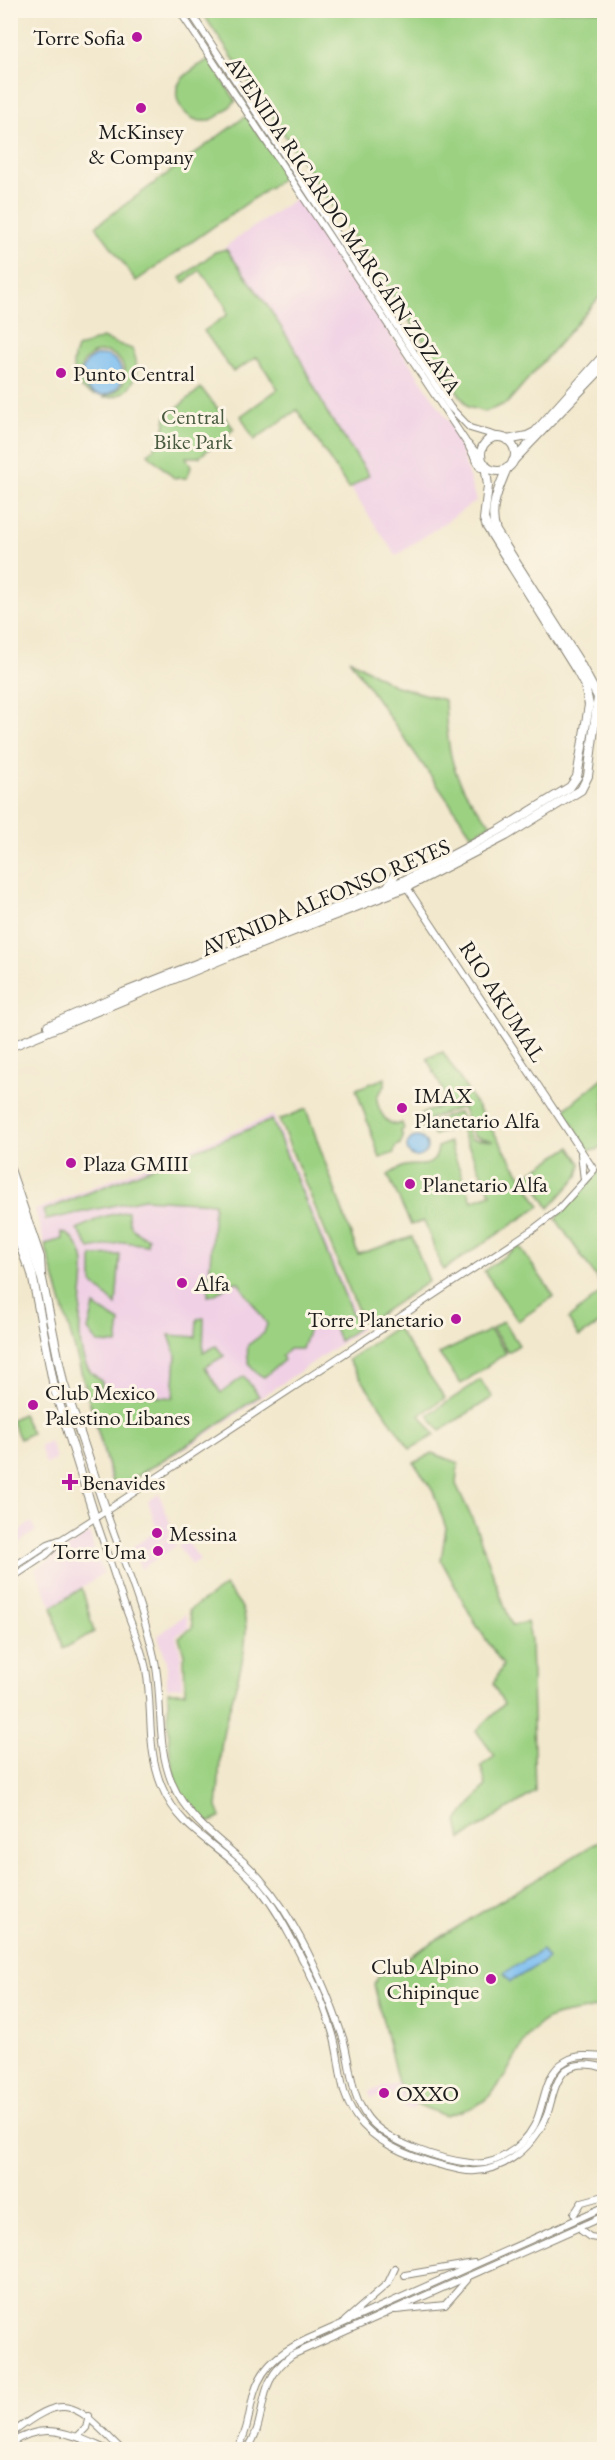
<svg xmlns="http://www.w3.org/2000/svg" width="615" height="2460" font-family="'EB Garamond',serif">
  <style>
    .built { fill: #f0d0e5 }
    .green { fill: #9cd182; stroke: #5c764f; stroke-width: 1.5 }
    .water { fill: #7cbef1; stroke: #4c6d86; stroke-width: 1.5 }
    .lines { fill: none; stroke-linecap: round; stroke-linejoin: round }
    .tertiary-casing { stroke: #878274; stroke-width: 8 }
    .secondary-casing { stroke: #878274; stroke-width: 10 }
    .tertiary { stroke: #fff; stroke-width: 6 }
    .secondary { stroke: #fff; stroke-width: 8 }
    .poi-dot { fill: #b5179e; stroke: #fcf5e5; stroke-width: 2 }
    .labels { text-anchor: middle; stroke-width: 6; stroke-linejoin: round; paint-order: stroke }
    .poi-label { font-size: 22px; fill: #1c1c1c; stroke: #fcf5e5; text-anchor: start }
    .street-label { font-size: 22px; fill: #1c1c1c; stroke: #fcf5e5 }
    .park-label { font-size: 22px; fill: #495b40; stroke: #fcf5e5 }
  </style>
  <rect width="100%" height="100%" fill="#fcf5e5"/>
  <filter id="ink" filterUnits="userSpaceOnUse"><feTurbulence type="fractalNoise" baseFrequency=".0167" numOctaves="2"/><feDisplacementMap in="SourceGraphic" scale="12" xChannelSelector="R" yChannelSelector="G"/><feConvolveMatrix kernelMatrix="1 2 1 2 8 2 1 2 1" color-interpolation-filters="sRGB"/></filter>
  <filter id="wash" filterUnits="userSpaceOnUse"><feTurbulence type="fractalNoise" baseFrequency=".008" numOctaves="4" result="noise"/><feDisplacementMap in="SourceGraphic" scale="24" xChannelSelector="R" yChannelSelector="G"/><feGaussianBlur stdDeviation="1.35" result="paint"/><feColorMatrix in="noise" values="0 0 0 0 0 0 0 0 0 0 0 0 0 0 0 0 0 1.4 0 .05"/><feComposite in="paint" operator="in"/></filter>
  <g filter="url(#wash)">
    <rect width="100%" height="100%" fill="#f2e8cd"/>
    <g class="built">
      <path d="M298 197 456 432 476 501 396 556 202 266 233 241Z"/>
      <path d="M273 1115 362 1329 194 1443 124 1484 117 1485 110 1479 35 1210Z"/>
      <path d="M50 1441 56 1460 45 1464 40 1446Z"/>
      <path d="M159 1494 170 1523 168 1537 136 1558 133 1547 157 1530 148 1501Z"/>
      <path d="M32 1522 36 1531 11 1548V1536Z"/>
      <path d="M90 1533 95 1554 104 1573 52 1607 35 1569Z"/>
      <path d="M170 1537 176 1546 141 1569 137 1560Z"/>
      <path d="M186 1540 200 1560 191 1565 178 1546Z"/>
      <path d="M186 1614 189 1628 176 1635 181 1657 182 1687 167 1688V1661L158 1636Z"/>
      <path d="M398 2083 406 2099 416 2104 412 2111 405 2108 390 2093 371 2098 369 2091Z"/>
    </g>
    <g class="green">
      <path d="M201 11H604V292L507 403 485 412 468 407Z"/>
      <path d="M209 59 236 101C229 107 219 118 210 120 190 127 168 100 180 82 185 73 200 65 209 59Z"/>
      <path d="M246 116 287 175 136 281 96 226Z"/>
      <path d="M226 249 269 308 295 349 328 414 369 475 349 489 297 410 254 440 241 416 278 389 257 357 233 372 204 331 227 315 225 304 200 270 183 283 181 278 215 252Z"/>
      <path d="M102 338 132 349C144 372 131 400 103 397 148 384 114 336 89 357 85 360 82 363 81 368 78 381 86 388 95 395 73 389 69 367 77 348Z"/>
      <path d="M201 388 234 429 199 457H186L191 467 187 478H174L148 454 162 440 166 417Z"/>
      <path d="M349 659 393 685 445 700C447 755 452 783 491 824L472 835Z"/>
      <path d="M443 1052 540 1206 443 1270 424 1221 411 1225 388 1175C393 1172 399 1168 405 1166 416 1163 436 1172 438 1147L449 1142 472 1201 491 1194 459 1126 434 1135 428 1128 431 1122 459 1112 471 1139 493 1141 474 1136 462 1107 431 1118 423 1128 419 1127 421 1114 449 1103 427 1058Z"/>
      <path d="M604 1077V1143L597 1150H588L564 1110Z"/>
      <path d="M385 1078V1086L377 1096C377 1109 387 1130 402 1123L404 1129 401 1131 403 1138 400 1144 395 1147 394 1153 380 1158 356 1089Z"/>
      <path d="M306 1109 358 1254 412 1237 429 1281 364 1325 279 1120Z"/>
      <path d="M272 1120 358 1328 339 1341 331 1319 312 1320 302 1349H289L282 1356 284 1360 264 1377C249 1370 246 1361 248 1345L264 1333 267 1324 238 1282C226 1282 220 1296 208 1296L214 1203 144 1199 46 1220 43 1211Z"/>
      <path d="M570 1147 581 1164 578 1176 549 1208 528 1174Z"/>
      <path d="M604 1166V1289L556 1219Z"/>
      <path d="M128 1211C127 1225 135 1234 148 1238L147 1245 124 1242 90 1249 77 1229 102 1217Z"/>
      <path d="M61 1232C74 1234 83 1252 84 1264 85 1293 71 1344 89 1370 92 1374 98 1378 102 1382V1390L173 1398 176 1355 169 1335 196 1337 197 1319 204 1318 203 1353 216 1346 224 1356 205 1367 221 1393 244 1376 259 1396 198 1438 124 1484 117 1485 112 1481 45 1244 63 1239Z"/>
      <path d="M519 1246 554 1296 518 1321 484 1271Z"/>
      <path d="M120 1255 116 1305 92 1283V1256Z"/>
      <path d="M604 1290V1321L579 1337 568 1319Z"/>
      <path d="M94 1306 120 1322 117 1344 98 1343 88 1330Z"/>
      <path d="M503 1321 519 1345 508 1352 492 1329Z"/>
      <path d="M396 1327 445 1398 420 1415 435 1435 410 1449 348 1360Z"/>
      <path d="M490 1330 506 1353 461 1384 439 1354Z"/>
      <path d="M480 1380 493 1397 440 1431 428 1415Z"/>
      <path d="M22 1414 32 1433 20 1439 11 1420Z"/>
      <path d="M432 1453 458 1463 456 1484 476 1527 512 1626 527 1622 531 1640 535 1792 461 1839 457 1822 486 1785 481 1766 495 1756 476 1731 504 1704 493 1684 503 1665 475 1623 441 1560 446 1528 433 1491 414 1463Z"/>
      <path d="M225 1586C230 1593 238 1600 242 1608 255 1638 232 1694 225 1725 218 1751 220 1781 217 1807L221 1817 208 1823C202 1818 195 1813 190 1807 165 1778 169 1729 168 1692H185L184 1654 179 1637 193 1627 189 1610Z"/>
      <path d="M82 1588 94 1632 63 1649 52 1607Z"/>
      <path d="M604 1838V2003C586 2015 558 2009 540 2024 513 2046 510 2085 479 2104 470 2110 455 2112 445 2116L411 2102 398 2083 374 1984 380 1974Z"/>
    </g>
    <g class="water">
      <circle cx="102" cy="375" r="20"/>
      <circle cx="417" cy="1147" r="10"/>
      <path d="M542 1950 548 1959 510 1982 504 1973Z"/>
    </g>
  </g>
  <g filter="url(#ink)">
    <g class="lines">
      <g class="tertiary-casing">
        <g id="tertiary">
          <path d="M179 10 466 442 481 457"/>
          <path d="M189 10 450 407 470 428 500 437"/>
          <path d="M581 1154 584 1180"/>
          <path d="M10 1166 41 1257 42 1275"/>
          <path d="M10 1222 26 1264"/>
          <path d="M106 1511C123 1560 144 1610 155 1661 163 1702 156 1745 172 1783 187 1818 218 1839 245 1863 264 1881 280 1902 293 1925 314 1961 330 1999 343 2038 351 2065 350 2095 368 2118 388 2143 438 2159 470 2163 483 2165 495 2162 507 2154 518 2148 528 2137 534 2126 545 2106 543 2073 566 2061 577 2054 592 2056 604 2057"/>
          <path d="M95 1518C105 1545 113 1572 122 1598 130 1622 141 1645 146 1669 153 1709 146 1749 162 1787 178 1826 211 1841 240 1868 262 1887 277 1911 290 1936 307 1966 322 1998 332 2031 343 2065 336 2096 363 2125 386 2150 427 2163 461 2170 499 2177 533 2149 547 2115 552 2101 554 2081 566 2070 577 2062 593 2064 604 2068"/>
          <path d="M10 1569 48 1544 62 1539 115 1505 535 1228 556 1212 594 1170 404 883"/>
          <path d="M10 1579 46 1555 62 1540"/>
          <path d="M574 2214 582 2202 604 2196"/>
          <path d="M582 2231 590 2237 604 2239"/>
          <path d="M405 2275 474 2263"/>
          <path d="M396 2310 445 2305 467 2280"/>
          <path d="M345 2321 388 2283 395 2268"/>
          <path d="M10 2435C68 2389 75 2404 122 2450"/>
          <path d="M78 2436 86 2428 89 2416"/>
          <path d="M10 2444C45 2419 73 2435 108 2450"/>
          <path d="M236 2450C246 2436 248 2421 251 2406 257 2370 277 2353 308 2339L604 2207"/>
          <path d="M247 2450C270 2416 253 2384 292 2355L604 2216"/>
        </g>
      </g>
      <g class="secondary-casing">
        <g id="secondary">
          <circle cx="498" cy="454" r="17"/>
          <path d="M507 440 527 436 535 432 604 355"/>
          <path d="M470 447 481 467"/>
          <path d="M513 461 604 366"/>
          <path d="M387 888 397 871"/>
          <path d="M245 945 403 881 500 830 570 787 577 777 589 705 585 686 577 671 487 527 484 519 488 486 485 464"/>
          <path d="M48 1026 123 993 234 949"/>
          <path d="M10 1047 237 953 407 887 506 836 581 790 588 776 598 697 578 660 496 531C488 509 499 488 507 468"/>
          <path d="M10 1184 42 1279 63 1382 106 1511"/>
          <path d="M10 1205 32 1274 54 1387 95 1518"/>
        </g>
      </g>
      <use href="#tertiary" class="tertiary"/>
      <use href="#secondary" class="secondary"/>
    </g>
  </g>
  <g class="poi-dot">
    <circle cx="137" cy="37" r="6"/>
    <circle cx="141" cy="108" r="6"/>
    <circle cx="61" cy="373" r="6"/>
    <circle cx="402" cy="1108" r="6"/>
    <circle cx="71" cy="1163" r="6"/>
    <circle cx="410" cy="1184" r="6"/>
    <circle cx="182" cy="1283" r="6"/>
    <circle cx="456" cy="1319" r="6"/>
    <circle cx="33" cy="1405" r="6"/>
    <path d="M67 1473h6v6h6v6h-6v6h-6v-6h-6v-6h6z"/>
    <circle cx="157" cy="1533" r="6"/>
    <circle cx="158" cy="1551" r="6"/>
    <circle cx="491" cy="1979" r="6"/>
    <circle cx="384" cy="2093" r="6"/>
  </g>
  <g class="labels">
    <g class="poi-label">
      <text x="125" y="45" text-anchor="end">Torre Sofia</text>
      <text x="141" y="139" text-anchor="middle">McKinsey<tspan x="141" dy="25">&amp; Company</tspan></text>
      <text x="73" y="381">Punto Central</text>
      <text x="414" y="1103">IMAX<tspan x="414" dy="25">Planetario Alfa</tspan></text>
      <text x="83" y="1171">Plaza GMIII</text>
      <text x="422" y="1192">Planetario Alfa</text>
      <text x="194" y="1291">Alfa</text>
      <text x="444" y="1327" text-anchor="end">Torre Planetario</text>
      <text x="45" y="1400">Club Mexico<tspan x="45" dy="25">Palestino Libanes</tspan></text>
      <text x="82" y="1490">Benavides</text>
      <text x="169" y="1541">Messina</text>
      <text x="146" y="1559" text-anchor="end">Torre Uma</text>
      <text x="479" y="1974" text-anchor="end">Club Alpino<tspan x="479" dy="25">Chipinque</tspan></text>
      <text x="396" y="2101">OXXO</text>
    </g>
    <g class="street-label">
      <text transform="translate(344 225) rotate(56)" y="8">AVENIDA RICARDO MARGÁIN ZOZAYA</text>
      <text transform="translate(325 897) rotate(-23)" y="8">AVENIDA ALFONSO REYES</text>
      <text transform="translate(503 1001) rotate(57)" y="8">RIO AKUMAL</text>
    </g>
    <g class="park-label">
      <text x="193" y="424">Central<tspan x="193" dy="25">Bike Park</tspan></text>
    </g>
  </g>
  <rect width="615" height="2460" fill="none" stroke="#fcf5e5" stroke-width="36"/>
</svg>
